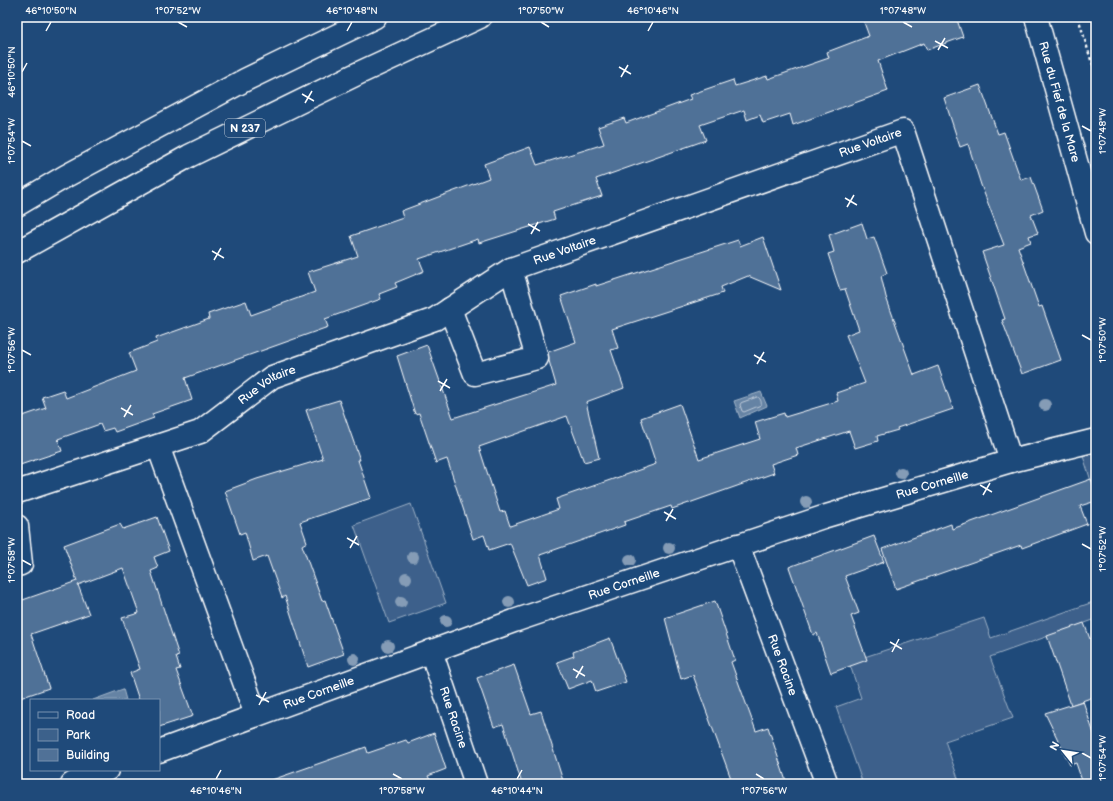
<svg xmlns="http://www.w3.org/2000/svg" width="1113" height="801" font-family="'Balsamiq Sans',sans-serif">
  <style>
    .green { fill: #3c618b; stroke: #9eb0c5 }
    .water { fill: #6583a4; stroke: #a3b5c8 }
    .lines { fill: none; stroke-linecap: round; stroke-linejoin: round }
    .shore { stroke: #c1cddb; stroke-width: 1 }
    .building { fill: #507197; stroke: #fff }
    .minor-casing { stroke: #fff; stroke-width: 25 }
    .secondary-casing { stroke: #fff; stroke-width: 25 }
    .trunk-casing { stroke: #fff; stroke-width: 25 }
    .path { stroke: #fff; stroke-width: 2.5; stroke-dasharray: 3 3; stroke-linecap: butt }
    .minor { stroke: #1f4a7a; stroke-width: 22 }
    .secondary { stroke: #1f4a7a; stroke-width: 22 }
    .trunk { stroke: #1f4a7a; stroke-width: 22 }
    .tree { fill: #859cb6 }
    .ticks { fill: none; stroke: #fff; stroke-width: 1.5 }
    .labels { text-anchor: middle; stroke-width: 3.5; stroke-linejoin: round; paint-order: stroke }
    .shield { fill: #1f4a7a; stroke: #bcc9d7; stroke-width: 1 }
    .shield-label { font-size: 11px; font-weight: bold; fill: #fff }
    .street-label { font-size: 12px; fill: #fff; stroke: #1f4a7a }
    .neatline { fill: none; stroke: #fff; stroke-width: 1.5 }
    .ticks-label { font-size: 10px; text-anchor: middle; fill: #fff }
  </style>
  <rect width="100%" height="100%" fill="#1f4a7a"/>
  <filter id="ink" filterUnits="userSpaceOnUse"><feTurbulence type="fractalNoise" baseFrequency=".025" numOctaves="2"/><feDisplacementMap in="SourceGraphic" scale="8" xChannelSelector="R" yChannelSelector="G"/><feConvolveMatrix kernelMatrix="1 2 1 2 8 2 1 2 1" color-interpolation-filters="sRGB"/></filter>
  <g filter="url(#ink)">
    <g class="green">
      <path d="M1096 440V496L1079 444Z"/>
      <path d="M411 504 446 603 389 623 354 525Z"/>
      <path d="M1096 601V619L990 657 1013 718 945 741 960 784H863L836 707 861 698 849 662 984 618 991 638Z"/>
    </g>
    <g class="water">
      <path d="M761 392 767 406 740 418 734 401Z"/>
      <path d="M123 689 126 700H93Z"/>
    </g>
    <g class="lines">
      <path class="shore" d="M758 397C760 398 762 402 761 405L744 412 742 411 740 405 741 403Z"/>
    </g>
    <g class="building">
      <path d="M862 17H956L963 37 927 50 924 43 878 61 888 91 793 125 790 114 763 123 760 115 747 120 744 110 700 125 706 140 596 179 602 196 553 212 555 219 479 243 478 239 419 259 424 271 395 283 397 287 379 294 381 299 325 319 328 327 185 378 192 400 152 414 154 418 115 432 113 428 103 431 100 424 58 439 62 451 17 466V418L46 408 42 397 63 390 66 398 136 371 129 353 157 342 156 338 209 319 208 314 246 301 251 315 315 292 308 272 358 256 351 236 403 218 401 211 489 178 484 164 530 147 537 165 604 144 598 127 624 118 626 123 691 99 689 95 733 80 735 86 767 76 768 79 829 58 827 52 869 36Z"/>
      <path d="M980 85 998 134 1004 132 1021 180 1031 177 1043 210 1031 215 1038 233 1029 236 1031 242 1018 247 1039 307 1042 306 1061 360 1022 374 1002 320 1005 319 982 252 1004 245 981 185 968 144 960 147 944 98Z"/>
      <path d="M862 223 867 239 874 237 887 273 881 276 886 297 914 375 938 366 953 409 897 428 898 430 877 436 878 441 855 448 849 431 796 448 798 455 771 464 774 473 672 509 671 506 624 522 625 525 540 555 547 578 527 585 510 543 489 550 484 535 473 539 447 459 436 463 419 413 415 414 397 356 427 345 453 418 556 385 549 361 548 352 576 342 561 296 596 284V286L738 240 740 246 763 237 781 290 748 276 721 287 723 293 612 329 618 348 611 350 624 388 586 402 599 458 584 462 567 416 479 447 500 512 505 511 510 526 559 509 556 499 656 464 641 418 680 404 699 459 760 439 755 422 784 413 785 417 838 401 836 393 865 383 846 335 859 330 845 289 840 290 828 254 834 252 829 235Z"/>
      <path d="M339 400 360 460H358L371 498 300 522 307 542 302 545 322 601 325 600 344 654 308 667 285 596 282 598 267 556 253 561 245 532 240 534 225 491 257 479 323 459 306 410Z"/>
      <path d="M1091 479 1096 492V501L1080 506 1087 524 1022 548 1021 545 896 589 882 549 951 524 952 529Z"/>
      <path d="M157 517 169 551 154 557 158 568 151 571 179 656 176 657 180 669 176 670 193 716 159 727V700H139L130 673 140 669 122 618 139 613 123 568 78 585 89 614 31 634 49 688 17 699V602L77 581 64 545 120 524 123 529Z"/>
      <path d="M874 536 884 562 845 576 859 613 851 616 867 660 831 673 817 633 813 635 789 567Z"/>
      <path d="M715 601 735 660 731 662 756 731 768 727 787 784H733L693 675 681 679 665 618Z"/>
      <path d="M1084 623 1090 639 1096 637V696L1071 705 1047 636Z"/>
      <path d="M610 638 626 682 596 692 592 680 568 689 557 662 574 656 573 652Z"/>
      <path d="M514 665 531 714 541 711 564 784H522L503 724 494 727 477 678Z"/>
      <path d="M1083 701 1096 740V784H1083L1076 763 1070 765 1045 713Z"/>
      <path d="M434 733 446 769 428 776 432 784H270L269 781 366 747 368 753 406 740 408 743Z"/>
    </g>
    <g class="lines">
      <g class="minor-casing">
        <g id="minor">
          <path d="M450 309 475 374 537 358 511 269"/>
          <path d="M158 446 256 715"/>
          <path id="s1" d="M17 492 200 432 272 377 435 319 511 269 903 131 1011 461"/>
          <path d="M17 526 21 564 17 565"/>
          <path id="s2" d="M738 545 827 784"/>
          <path id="s3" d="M431 651 476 784"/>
          <path id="s4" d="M159 751 514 621 823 517 1011 461 1096 440"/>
          <path d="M72 784 77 781 107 770"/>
        </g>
      </g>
      <g class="secondary-casing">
        <g id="secondary">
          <path id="s5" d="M1036 17 1096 233"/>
        </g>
      </g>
      <g class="trunk-casing">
        <g id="trunk">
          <path d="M17 205 66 176 245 80 375 17"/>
          <path d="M17 252 189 156 359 73 480 17"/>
        </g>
      </g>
      <path class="path" d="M1078 17 1091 60 1096 71"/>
      <use href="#minor" class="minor"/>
      <use href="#secondary" class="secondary"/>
      <use href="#trunk" class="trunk"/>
    </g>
    <g class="tree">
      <circle cx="1045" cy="405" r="6"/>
      <circle cx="901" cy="473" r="6"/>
      <circle cx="806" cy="502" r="6"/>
      <circle cx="669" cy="548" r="6"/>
      <circle cx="413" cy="557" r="6"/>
      <circle cx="630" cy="560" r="6"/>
      <circle cx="406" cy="578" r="6"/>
      <circle cx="401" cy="602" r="6"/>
      <circle cx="509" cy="602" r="6"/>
      <circle cx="446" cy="621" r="6"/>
      <circle cx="388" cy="646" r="6"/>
      <circle cx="354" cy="659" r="6"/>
    </g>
  </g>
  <path class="ticks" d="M178 22 187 27M541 22 549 27M903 22 912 27M46 31 51 22M347 31 352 22M648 31 653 22M935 41 948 48M938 50 945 38M619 67 631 74M22 72 27 63M621 77 628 65M302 94 314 101M305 103 312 91M1082 126 1091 131M22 141 31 146M845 198 857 205M847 207 854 195M528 224 540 231M531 234 538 222M212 251 224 258M214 260 221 248M1082 335 1091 340M22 350 31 355M754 355 766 362M757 364 764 352M438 381 450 388M440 391 447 379M121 408 133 415M124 417 131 405M980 485 992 492M983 495 990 483M664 512 676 519M666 521 673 509M347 538 359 545M1082 544 1091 549M350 548 357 536M22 560 31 565M890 642 902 649M892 652 899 639M573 669 585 676M576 678 583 666M256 695 269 702M259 705 266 692M1082 753 1091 758M393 774 402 779M756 774 764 779M216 779 221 770M517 779 522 770"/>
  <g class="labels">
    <rect class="shield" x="225" y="119" width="40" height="18" rx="3"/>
    <g class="shield-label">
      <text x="245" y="132">N 237</text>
    </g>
    <g class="street-label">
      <text dy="4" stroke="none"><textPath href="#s5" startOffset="88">Rue du Fief de la Mare</textPath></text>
      <text dy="4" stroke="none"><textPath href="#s1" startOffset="928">Rue Voltaire</textPath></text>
      <text dy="4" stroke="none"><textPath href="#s1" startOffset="604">Rue Voltaire</textPath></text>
      <text dy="4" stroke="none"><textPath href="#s1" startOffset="275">Rue Voltaire</textPath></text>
      <text dy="4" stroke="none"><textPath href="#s4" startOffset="818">Rue Corneille</textPath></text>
      <text dy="4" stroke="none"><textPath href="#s4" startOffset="494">Rue Corneille</textPath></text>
      <text dy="4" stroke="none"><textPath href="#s2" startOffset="128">Rue Racine</textPath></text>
      <text dy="4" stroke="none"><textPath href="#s4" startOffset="170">Rue Corneille</textPath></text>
      <text dy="4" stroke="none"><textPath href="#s3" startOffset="70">Rue Racine</textPath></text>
    </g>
  </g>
  <rect width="1113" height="801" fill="none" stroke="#1f4a7a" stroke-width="44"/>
  <rect x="30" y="699" width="130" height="72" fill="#1f4a7a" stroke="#7992af"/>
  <rect x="38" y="712" width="20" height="6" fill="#1f4a7a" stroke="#7992af"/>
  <text x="66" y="719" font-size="12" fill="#ffffff">Road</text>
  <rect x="38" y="729" width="20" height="12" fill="#3c618b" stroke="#7992af"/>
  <text x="66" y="739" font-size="12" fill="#ffffff">Park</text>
  <rect x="38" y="749" width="20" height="12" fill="#507197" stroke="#7992af"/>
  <text x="66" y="759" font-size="12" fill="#ffffff">Building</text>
  <g transform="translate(1063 751) rotate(300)" stroke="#1f4a7a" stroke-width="3" paint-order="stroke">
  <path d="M0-3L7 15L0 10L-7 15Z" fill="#ffffff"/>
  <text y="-6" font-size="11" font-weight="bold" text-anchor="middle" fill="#ffffff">N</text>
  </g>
  <rect x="22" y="22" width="1069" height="757" class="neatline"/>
  <g class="ticks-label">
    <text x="51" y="14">46°10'50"N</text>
    <text x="178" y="14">1°07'52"W</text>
    <text x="352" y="14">46°10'48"N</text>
    <text x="541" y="14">1°07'50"W</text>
    <text x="653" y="14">46°10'46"N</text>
    <text x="903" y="14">1°07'48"W</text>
    <text transform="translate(11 72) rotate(-90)" y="4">46°10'50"N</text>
    <text transform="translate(1102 131) rotate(-90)" y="4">1°07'48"W</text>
    <text transform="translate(11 141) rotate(-90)" y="4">1°07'54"W</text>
    <text transform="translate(1102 340) rotate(-90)" y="4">1°07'50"W</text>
    <text transform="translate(11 350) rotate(-90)" y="4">1°07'56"W</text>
    <text transform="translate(1102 549) rotate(-90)" y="4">1°07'52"W</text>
    <text transform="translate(11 560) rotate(-90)" y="4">1°07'58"W</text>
    <text transform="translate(1102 758) rotate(-90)" y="4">1°07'54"W</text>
    <text x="216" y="794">46°10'46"N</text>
    <text x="402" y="794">1°07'58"W</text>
    <text x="517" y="794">46°10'44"N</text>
    <text x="764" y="794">1°07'56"W</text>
  </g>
</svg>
